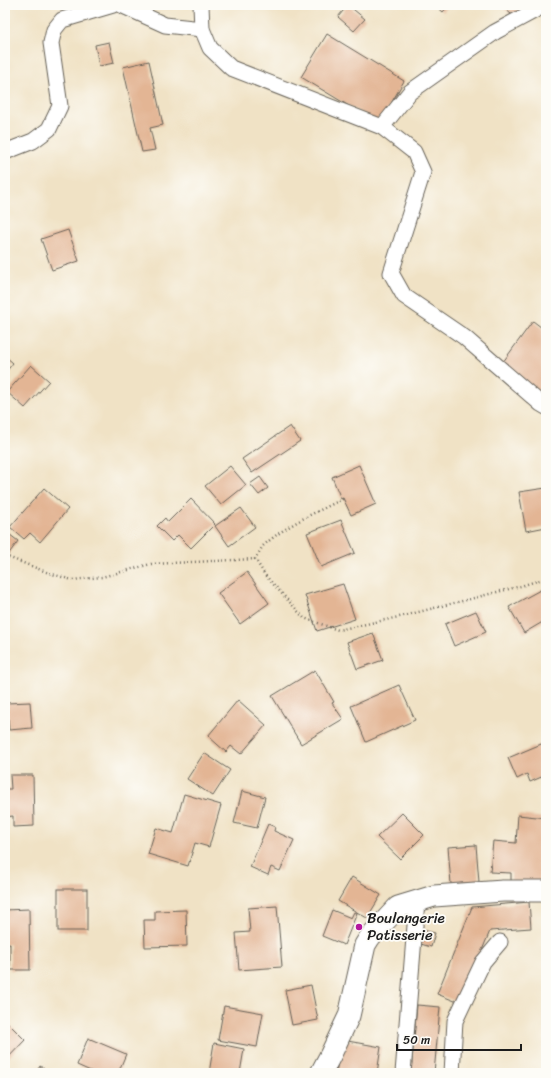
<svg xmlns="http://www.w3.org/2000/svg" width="551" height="1078" font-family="Sriracha,sans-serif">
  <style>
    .building { fill: #e3b594 }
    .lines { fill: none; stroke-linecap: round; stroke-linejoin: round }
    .minor-casing { stroke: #666157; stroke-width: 17 }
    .secondary-casing { stroke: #666157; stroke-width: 23 }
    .path { stroke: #666157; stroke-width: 2.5; stroke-dasharray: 1 3; stroke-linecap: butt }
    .minor { stroke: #fff; stroke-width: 15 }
    .secondary { stroke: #fff; stroke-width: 21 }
    .poi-dot { fill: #b5179e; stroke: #fdfcf7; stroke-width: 1.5 }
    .labels { text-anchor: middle; stroke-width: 3.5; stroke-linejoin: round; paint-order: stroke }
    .poi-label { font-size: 15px; fill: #1c1c1c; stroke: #fdfcf7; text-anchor: start }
  </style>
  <rect width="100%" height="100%" fill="#fdfcf7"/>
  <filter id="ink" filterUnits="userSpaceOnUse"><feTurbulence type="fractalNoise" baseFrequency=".025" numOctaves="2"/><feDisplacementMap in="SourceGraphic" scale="8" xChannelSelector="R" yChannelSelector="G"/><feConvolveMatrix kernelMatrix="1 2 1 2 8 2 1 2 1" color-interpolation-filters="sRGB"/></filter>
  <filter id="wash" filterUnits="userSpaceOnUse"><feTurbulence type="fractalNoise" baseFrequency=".012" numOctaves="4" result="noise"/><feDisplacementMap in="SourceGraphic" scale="16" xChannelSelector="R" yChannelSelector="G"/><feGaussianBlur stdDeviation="0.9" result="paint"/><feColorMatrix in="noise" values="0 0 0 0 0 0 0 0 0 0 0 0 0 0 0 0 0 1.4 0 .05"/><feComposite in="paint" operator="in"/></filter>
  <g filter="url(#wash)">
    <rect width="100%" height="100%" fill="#f0e2c5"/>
    <g id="blocks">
      <g class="building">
        <path d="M348 5 365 19 354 31 338 17Z"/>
        <path d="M435 5H449L443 12Z"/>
        <path d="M500 5H527L516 18Z"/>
        <path d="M327 34 404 81 379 124 301 77Z"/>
        <path d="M109 42 114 63 99 66 95 45Z"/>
        <path d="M149 61 163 125 150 128 155 150 142 152 123 67Z"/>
        <path d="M68 230 79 261 52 270 41 239Z"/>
        <path d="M533 321 546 331V399L500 366Z"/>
        <path d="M5 356 13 363 5 373Z"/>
        <path d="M31 365 49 381 25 408 7 392Z"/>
        <path d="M290 426 300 441 252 473 242 459Z"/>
        <path d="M359 465 376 504 351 515 343 498 341 499 332 477Z"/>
        <path d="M230 466 246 485 221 505 205 486Z"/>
        <path d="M260 477 268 488 259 495 250 484Z"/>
        <path d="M44 488 68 509 40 542 30 533 24 539 10 527Z"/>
        <path d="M546 488V527L526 531 519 492Z"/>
        <path d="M191 499 215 524 191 548 178 535 172 541 157 526 165 518 168 522Z"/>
        <path d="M241 508 255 527 229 546 215 526Z"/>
        <path d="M341 520 355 553 321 567 307 533Z"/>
        <path d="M5 531 18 541 5 559Z"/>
        <path d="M247 572 269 603 240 624 218 593Z"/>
        <path d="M343 584 355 619 317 631 305 595Z"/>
        <path d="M542 589 546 597V620L524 633 509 607Z"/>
        <path d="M476 611 486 632 454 646 445 624Z"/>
        <path d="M373 633 383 660 357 669 347 642Z"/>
        <path d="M315 670 334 702 332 703 343 719 301 744 272 696Z"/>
        <path d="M399 685 415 720 366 742 351 706Z"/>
        <path d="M238 700 266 725 241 754 231 746 226 752 208 736Z"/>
        <path d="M30 702 32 728 9 730 7 703Z"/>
        <path d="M546 742V775L530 782 527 774 517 779 508 758Z"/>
        <path d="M204 753 230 770 213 796 187 779Z"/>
        <path d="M10 775H33L34 826 13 827V816L5 817V789H11Z"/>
        <path d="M242 791 265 797 257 828 234 823Z"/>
        <path d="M184 794 221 805 209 847 195 843 188 866 148 854 156 828 173 833Z"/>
        <path d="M402 813 424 835 400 859 377 837Z"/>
        <path d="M518 815 546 818V884L511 881V873L490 872 493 841 516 843Z"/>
        <path d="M268 824 275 827 274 831 294 840 280 871 271 867 268 875 250 867Z"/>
        <path d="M476 845 479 882 451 884 448 847Z"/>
        <path d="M352 877 381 895 367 918 338 901Z"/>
        <rect x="58" y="889" width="29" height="42"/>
        <path d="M529 902 531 928 490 931 460 1003 437 994 472 907Z"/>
        <path d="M277 906 282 967 239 970 236 933 250 932 248 908Z"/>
        <path d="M29 909 30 970H10V944L5 945V910Z"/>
        <path d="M186 910 187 946 145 947 144 920H155V911Z"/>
        <path d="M332 910 351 918 354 912 357 913 344 945 322 936Z"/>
        <path d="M418 929 435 933 431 947 414 942Z"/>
        <path d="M311 985 318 1020 292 1025 285 990Z"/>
        <path d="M417 1005 440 1007 434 1073H411Z"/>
        <path d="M224 1006 263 1013 257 1047 218 1040Z"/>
        <path d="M7 1022 25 1040 5 1061V1024Z"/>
        <path d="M88 1038 126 1054 118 1073H95L77 1065Z"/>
        <path d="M342 1040 381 1047 377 1073H336Z"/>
        <path d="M214 1043 244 1049 240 1073H209Z"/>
        <path d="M40 1066 51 1073H36Z"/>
      </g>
    </g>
  </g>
  <g filter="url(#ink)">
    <use href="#blocks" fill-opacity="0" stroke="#666157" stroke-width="1"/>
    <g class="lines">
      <g class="minor-casing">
        <g id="minor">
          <path d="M121 5 165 25 202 29"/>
          <path d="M201 5 202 29 210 48 231 68 382 127 414 152 423 172 391 273 404 296 464 337 541 404 546 407"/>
          <path d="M382 127 410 92 495 32 545 5"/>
          <path d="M5 152 33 141 49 129 60 106 51 43 54 30 62 20 113 5"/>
          <path d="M403 1073 417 901"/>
          <path d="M452 1073 455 1021 483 962 500 942"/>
        </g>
      </g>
      <g class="secondary-casing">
        <path id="secondary" d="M321 1073 330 1056 349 1016 365 945 370 937 398 907 434 896 503 891H546"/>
      </g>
      <g class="path">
        <path d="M343 499C316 512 286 525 263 546 260 550 258 555 255 559L265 575 304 618 338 630 399 617 521 586 546 578"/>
        <path d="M5 556 49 573 72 580 102 577 151 564 255 559"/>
      </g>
      <use href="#minor" class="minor"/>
      <use href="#secondary" class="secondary"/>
    </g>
  </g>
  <circle class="poi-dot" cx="359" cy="927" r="4"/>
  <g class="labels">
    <g class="poi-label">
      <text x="367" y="923">Boulangerie<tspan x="367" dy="17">Patisserie</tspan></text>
    </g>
  </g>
  <rect width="551" height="1078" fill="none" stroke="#fdfcf7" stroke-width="20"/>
  <path d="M397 1044v6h124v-6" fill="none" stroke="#1c1c1c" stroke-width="2"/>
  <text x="403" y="1044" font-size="12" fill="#1c1c1c" stroke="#fdfcf7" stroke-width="3" paint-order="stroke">50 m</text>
</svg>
